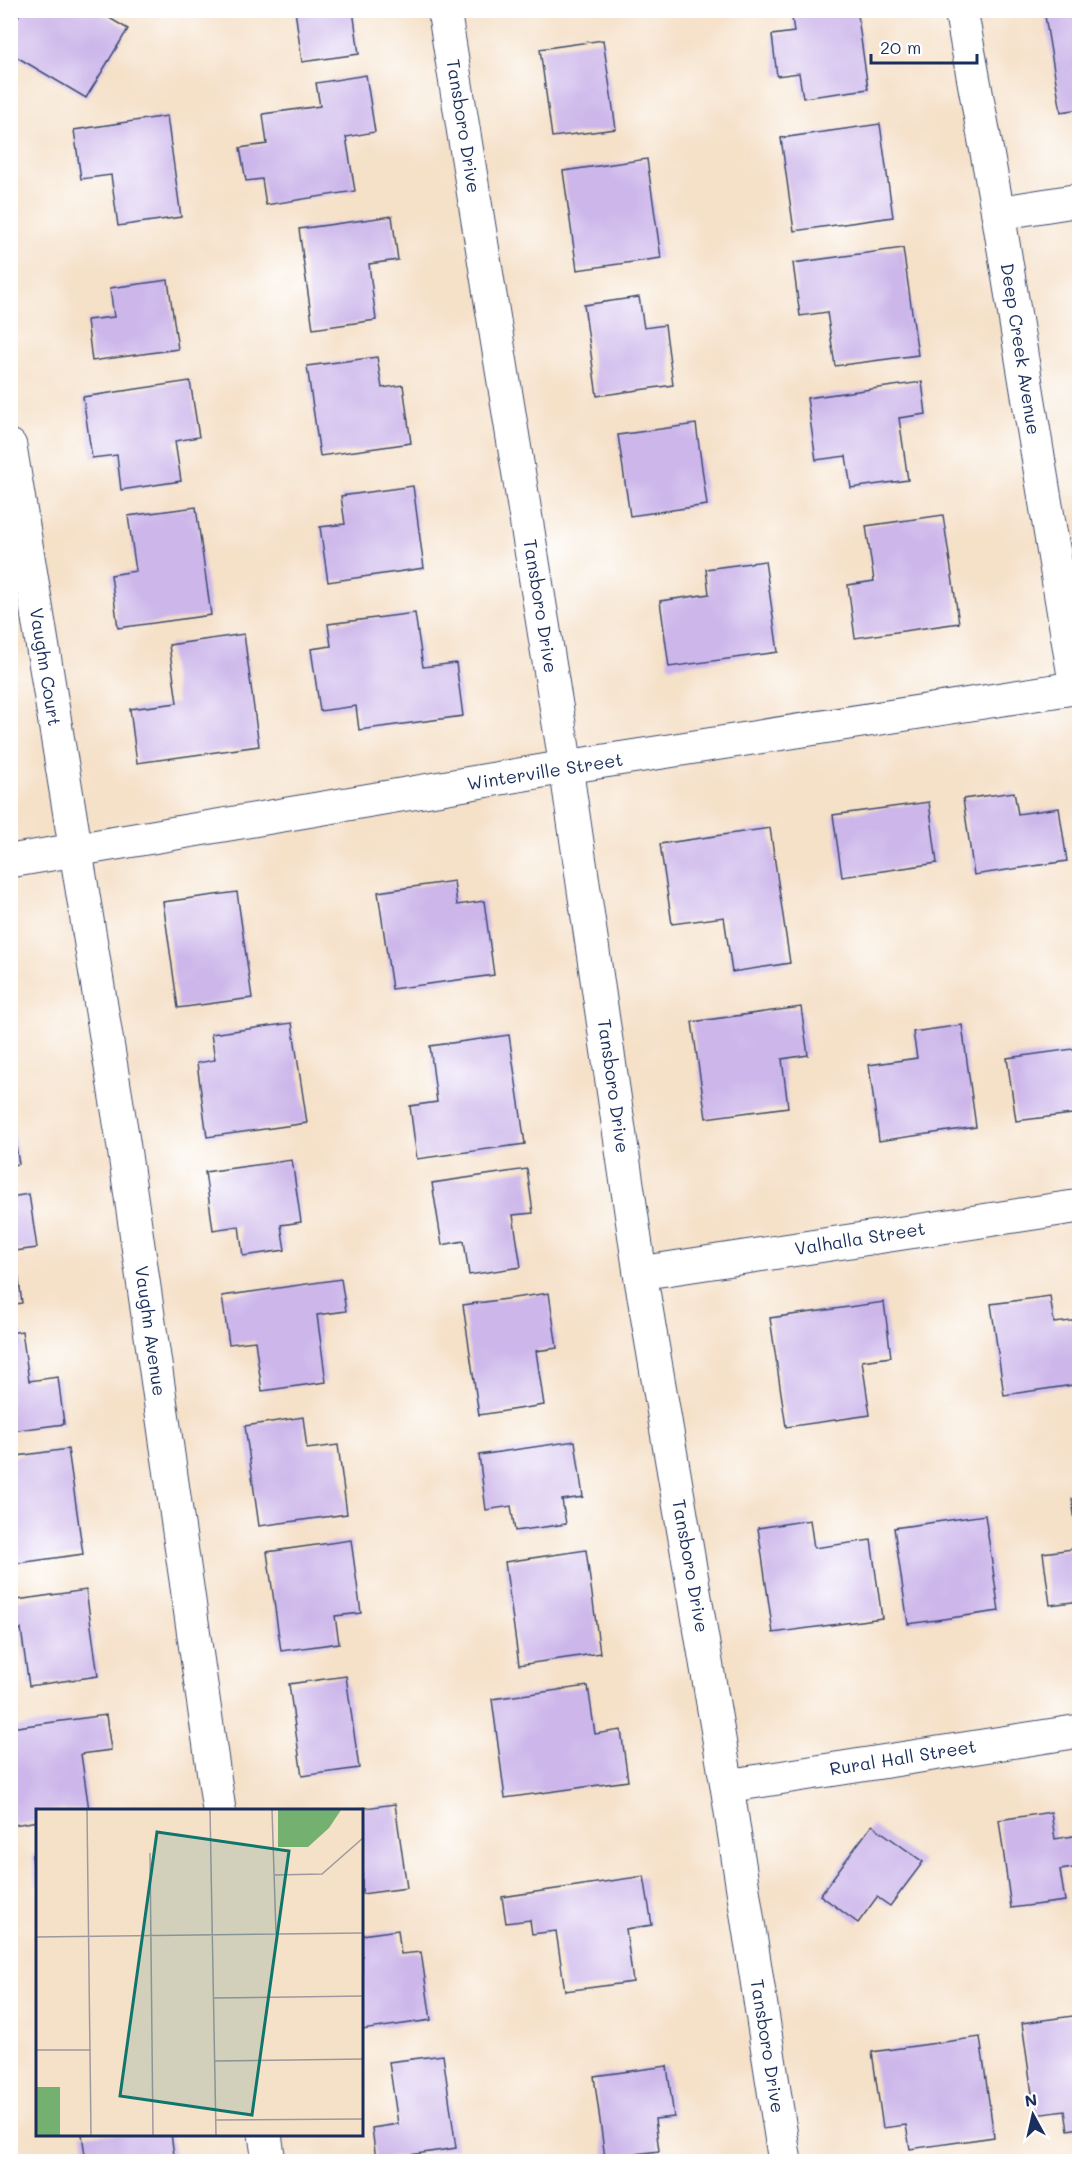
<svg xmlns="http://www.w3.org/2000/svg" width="1090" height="2172" font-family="Mali,sans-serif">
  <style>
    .building { fill: #ccb6ea }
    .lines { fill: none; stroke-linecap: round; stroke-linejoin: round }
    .minor-casing { stroke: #3c4a6e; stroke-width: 35 }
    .minor { stroke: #fff; stroke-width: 33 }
    .labels { text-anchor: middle; stroke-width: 4.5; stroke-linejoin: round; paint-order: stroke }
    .street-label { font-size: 18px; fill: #1b2f5e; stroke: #fff }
    .inset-road { fill: none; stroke: #9e999e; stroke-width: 1.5 }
    .view { fill: #0f766e; fill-opacity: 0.15; stroke: #0f766e; stroke-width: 3 }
    .inset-edge { fill: none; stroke: #1b2f5e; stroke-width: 3 }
  </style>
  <rect width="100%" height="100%" fill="#fff"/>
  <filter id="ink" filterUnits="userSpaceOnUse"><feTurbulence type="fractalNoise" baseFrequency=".0167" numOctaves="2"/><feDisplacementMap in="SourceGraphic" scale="12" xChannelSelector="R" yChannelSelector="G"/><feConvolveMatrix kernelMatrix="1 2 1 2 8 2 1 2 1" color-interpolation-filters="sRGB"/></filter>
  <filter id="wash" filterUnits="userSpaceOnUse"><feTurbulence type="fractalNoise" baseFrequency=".008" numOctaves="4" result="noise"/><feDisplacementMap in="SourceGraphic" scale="24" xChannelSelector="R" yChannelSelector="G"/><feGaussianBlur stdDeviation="1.35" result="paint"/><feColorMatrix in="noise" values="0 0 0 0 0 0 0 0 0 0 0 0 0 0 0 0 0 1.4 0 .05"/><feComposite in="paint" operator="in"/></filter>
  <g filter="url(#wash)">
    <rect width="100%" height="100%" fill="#f5e0c8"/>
    <g id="blocks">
      <g class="building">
        <path d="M22 10H96L128 29 86 98 10 53V29Z"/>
        <path d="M295 10H353L359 54 302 62Z"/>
        <path d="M791 10H857L868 89 803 98 799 73 777 76 772 35 794 32Z"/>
        <path d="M1044 10H1080V109L1061 112Z"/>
        <path d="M603 40 616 129 552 137 540 49Z"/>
        <path d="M366 75 375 132 346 137 355 191 266 205 262 179 246 181 240 148 267 144 263 114 320 106 316 83Z"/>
        <path d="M167 116 181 217 118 226 111 175 81 179 74 130Z"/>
        <path d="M880 124 893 217 794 231 781 138Z"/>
        <path d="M647 159 661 258 577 270 563 171Z"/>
        <path d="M392 216 398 260 369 264 376 320 313 329 299 229Z"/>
        <path d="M903 248 918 355 835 366 827 312 800 316 793 263Z"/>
        <path d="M168 280 178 349 92 361 87 320 114 317 110 288Z"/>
        <path d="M639 297 644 328 665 325 673 385 597 396 584 305Z"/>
        <path d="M377 357 382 388 403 385 411 443 320 456 307 366Z"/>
        <path d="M190 381 199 437 175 441 181 481 121 490 117 455 92 458 83 397Z"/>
        <path d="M922 382 926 414 899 418 908 480 851 488 846 456 816 460 807 398Z"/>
        <path d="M696 424 707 505 630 516 618 435Z"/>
        <path d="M413 486 424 568 328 582 320 527 345 524 341 496Z"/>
        <path d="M196 507 211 615 118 628 111 575 136 571 128 516Z"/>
        <path d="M943 515 959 623 855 638 848 585 874 581 866 526Z"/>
        <path d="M765 561 778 652 669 667 660 601 709 594 706 569Z"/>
        <path d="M415 613 423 667 456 663 463 716 359 730 356 706 320 711 311 649 331 646 328 624Z"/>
        <path d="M244 634 259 746 137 763 130 709 177 703 169 645Z"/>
        <path d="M1014 792 1018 814 1059 808 1067 861 974 875 963 799Z"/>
        <path d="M929 802 937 863 842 877 833 815Z"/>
        <path d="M770 828 790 963 732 972 724 917 672 924 660 844Z"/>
        <path d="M454 881 457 905 484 901 494 975 392 989 378 892Z"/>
        <path d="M237 892 252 998 178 1008 163 902Z"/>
        <path d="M801 1007 808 1055 782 1059 788 1107 706 1118 692 1022Z"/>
        <path d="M292 1023 307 1123 207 1137 197 1063 215 1060 211 1034Z"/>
        <path d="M962 1025 976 1127 879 1141 869 1065 917 1058 913 1032Z"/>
        <path d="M509 1035 525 1144 417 1159 410 1106 437 1102 430 1046Z"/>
        <path d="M1080 1048V1113L1016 1121 1007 1058Z"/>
        <path d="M10 1111 19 1164 10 1165Z"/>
        <path d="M292 1160 301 1222 281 1225 285 1250 243 1256 239 1226 213 1230 205 1172Z"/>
        <path d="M527 1169 533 1213 513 1215 521 1267 469 1275 464 1241 442 1245 432 1183Z"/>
        <path d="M29 1194 37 1248 15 1251 22 1303 10 1305V1197Z"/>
        <path d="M341 1279 346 1311 317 1315 326 1382 262 1391 255 1341 229 1344 222 1296Z"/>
        <path d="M549 1293 557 1348 536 1351 544 1405 479 1415 463 1305Z"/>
        <path d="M1050 1296 1054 1323 1080 1320V1384L1004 1395 991 1304Z"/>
        <path d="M884 1302 891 1357 862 1361 870 1415 786 1427 770 1318Z"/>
        <path d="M22 1331 29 1381 58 1377 64 1424 10 1431V1333Z"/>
        <path d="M303 1417 307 1449 338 1445 347 1514 259 1526 245 1426Z"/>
        <path d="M575 1441 583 1497 562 1500 566 1524 515 1531 511 1506 486 1510 479 1455Z"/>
        <path d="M68 1449 83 1554 12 1564 10 1457Z"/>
        <path d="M1080 1497V1544H1078L1072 1499Z"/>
        <path d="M985 1515 999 1611 908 1624 894 1528Z"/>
        <path d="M810 1520 814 1548 871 1540 882 1618 773 1633 758 1528Z"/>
        <path d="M351 1540 361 1613 335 1616 339 1643 281 1651 267 1552Z"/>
        <path d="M1080 1548V1601L1050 1605 1043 1553Z"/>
        <path d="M586 1550 600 1653 519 1665 505 1562Z"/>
        <path d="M86 1590 98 1676 29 1686 21 1629 10 1631V1601Z"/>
        <path d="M346 1676 359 1768 302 1776 289 1684Z"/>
        <path d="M588 1686 595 1734 621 1730 628 1781 505 1798 492 1699Z"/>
        <path d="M106 1715 111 1750 81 1754 89 1810H38V1821L14 1825 10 1802V1728Z"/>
        <path d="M395 1804 407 1888 362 1894V1810L357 1809Z"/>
        <path d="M1051 1812 1055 1839 1080 1835V1867L1060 1870 1065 1901 1011 1908 999 1820Z"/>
        <path d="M872 1825 923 1862 890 1906 877 1897 858 1923 820 1895Z"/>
        <path d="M38 1854V1885H36L32 1855Z"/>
        <path d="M644 1876 652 1925 626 1929 633 1982 565 1991 556 1931 532 1934 530 1920 506 1923 502 1897Z"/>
        <path d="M398 1930 401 1954 421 1952 431 2020 362 2030V1935Z"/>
        <path d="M1080 2015V2128L1068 2130 1065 2111 1035 2115 1022 2023Z"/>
        <path d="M980 2037 994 2137 910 2149 906 2125 883 2128 872 2052Z"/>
        <path d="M443 2055 456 2148 376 2160 372 2128 398 2124 389 2062Z"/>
        <path d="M667 2066 674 2117 655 2119 659 2151 605 2158 594 2076Z"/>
        <path d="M82 2134H171L175 2162H86Z"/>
      </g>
    </g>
  </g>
  <g filter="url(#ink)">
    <use href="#blocks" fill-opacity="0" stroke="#3c4a6e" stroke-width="1.5"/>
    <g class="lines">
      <g class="minor-casing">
        <g id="minor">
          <path d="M444 10 566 767 640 1273 727 1786 785 2162"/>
          <path d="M961 10 998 213 1076 688"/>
          <path d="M998 213 1080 200"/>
          <path d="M10 446 123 1141 219 1810"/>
          <path d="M10 861 566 767 1080 687"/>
          <path d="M640 1273 1080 1206"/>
          <path d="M727 1786 1080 1731"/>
          <path d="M265 2134 269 2162"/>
        </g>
      </g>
      <use href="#minor" class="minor"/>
    </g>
  </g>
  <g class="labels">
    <g class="street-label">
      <text transform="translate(463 126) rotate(81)" y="6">Tansboro Drive</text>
      <text transform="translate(1020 349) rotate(81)" y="6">Deep Creek Avenue</text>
      <text transform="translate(540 606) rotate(81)" y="6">Tansboro Drive</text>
      <text transform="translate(45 667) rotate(81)" y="6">Vaughn Court</text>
      <text transform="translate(545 772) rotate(-9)" y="6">Winterville Street</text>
      <text transform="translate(613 1086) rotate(82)" y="6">Tansboro Drive</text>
      <text transform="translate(860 1239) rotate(-9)" y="6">Valhalla Street</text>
      <text transform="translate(150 1331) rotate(82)" y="6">Vaughn Avenue</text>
      <text transform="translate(690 1566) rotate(80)" y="6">Tansboro Drive</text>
      <text transform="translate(903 1758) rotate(-9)" y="6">Rural Hall Street</text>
      <text transform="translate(767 2046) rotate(81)" y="6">Tansboro Drive</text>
    </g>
  </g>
  <g transform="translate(36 1809)">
    <rect width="327" height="327" fill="#f5e0c8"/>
    <path d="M242 1H305L293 19 272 38H242ZM0 278H24V326H0Z" fill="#74b070"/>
    <path class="inset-road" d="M51 1 55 326M174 1 180 326M236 1 240 125M114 44 117 326M239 66 286 65 327 29M0 128 327 124M177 189 327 187M0 241H55M179 252 327 250M180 311 327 310"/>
    <path class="view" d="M121 23 253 42 216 306 84 287Z"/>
    <rect width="327" height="327" class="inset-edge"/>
  </g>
  <rect width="1090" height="2172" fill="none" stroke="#fff" stroke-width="36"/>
  <g transform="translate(1033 2115) rotate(352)" stroke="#ffffff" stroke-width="4.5" paint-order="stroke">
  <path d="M0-4.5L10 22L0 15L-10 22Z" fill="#1b2f5e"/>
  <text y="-9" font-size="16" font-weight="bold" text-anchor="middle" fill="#1b2f5e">N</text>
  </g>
  <path d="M871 54v9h106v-9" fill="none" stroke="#1b2f5e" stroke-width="3"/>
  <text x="880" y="54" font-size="18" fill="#1b2f5e" stroke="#ffffff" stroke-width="4.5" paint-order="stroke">20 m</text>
</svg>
